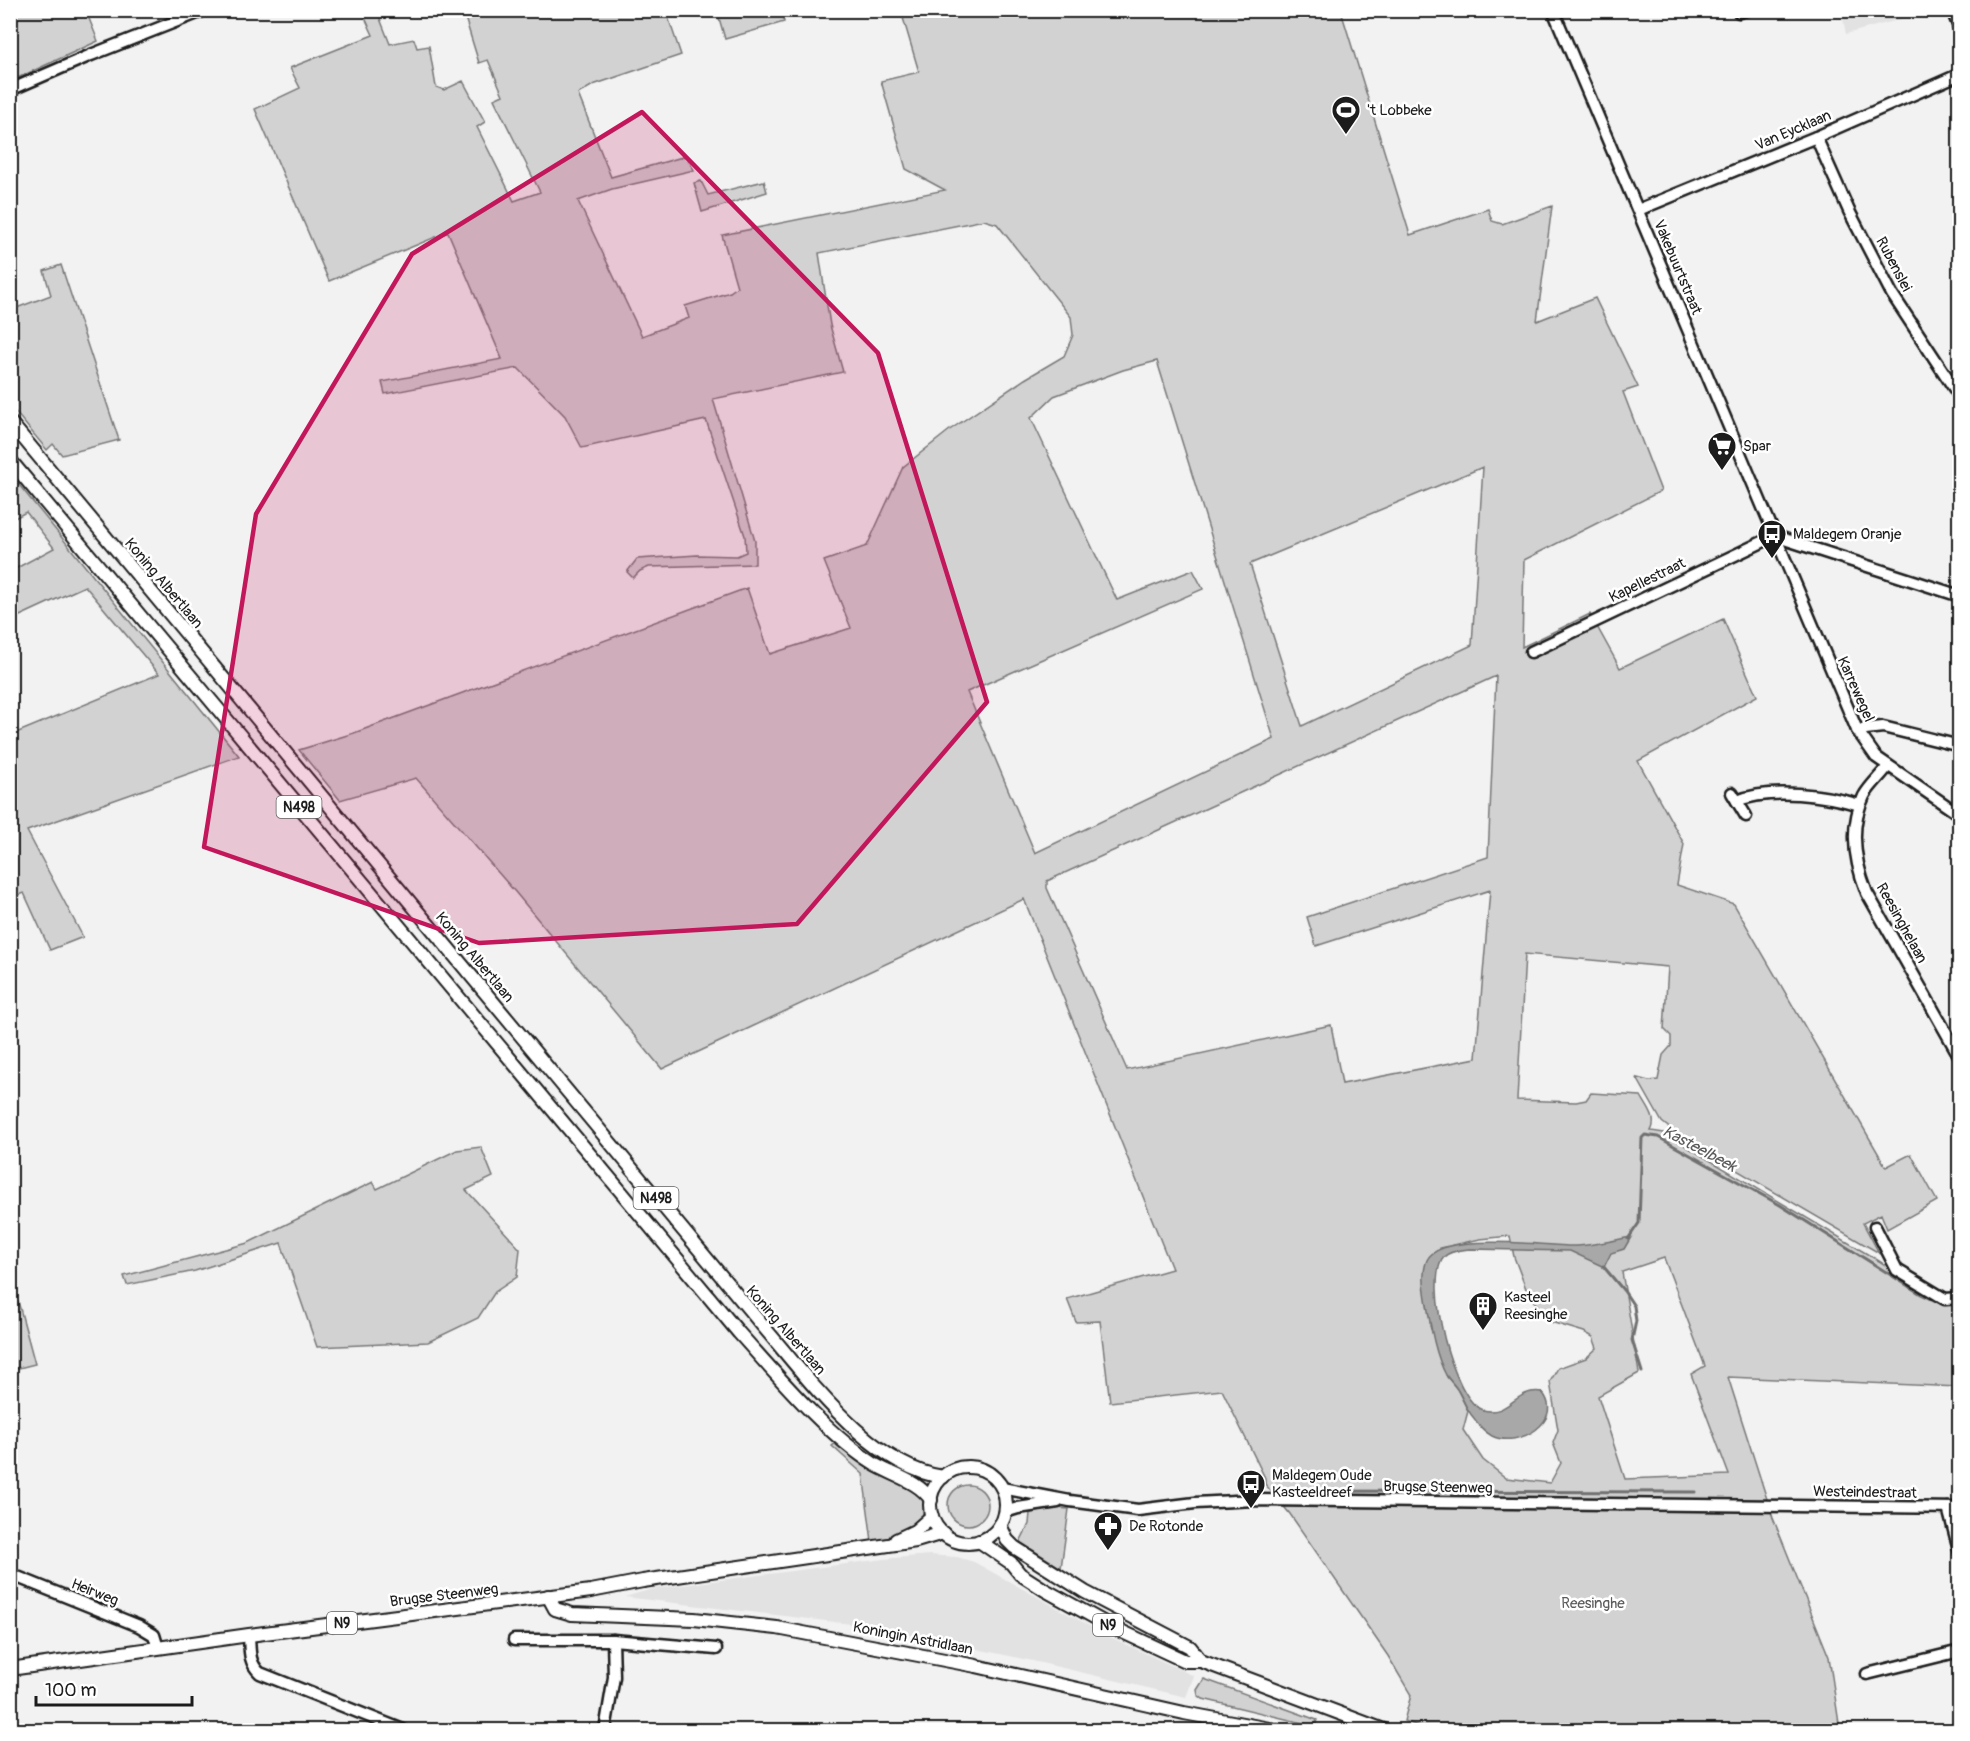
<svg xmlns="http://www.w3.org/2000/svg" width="1970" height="1741" font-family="Pangolin,sans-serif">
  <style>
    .built { fill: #e2e2e2 }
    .green { fill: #d2d2d2; stroke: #777; stroke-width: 1.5; fill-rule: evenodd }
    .water { fill: #a8a8a8; stroke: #707070; stroke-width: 1.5 }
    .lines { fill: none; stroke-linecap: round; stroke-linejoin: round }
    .stream { stroke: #707070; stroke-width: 3 }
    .minor-casing { stroke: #1c1c1c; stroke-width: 15 }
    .major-casing { stroke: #1c1c1c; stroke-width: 16 }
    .minor { stroke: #fff; stroke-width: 10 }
    .major { stroke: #fff; stroke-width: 12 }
    .marked { fill: #c2185b; fill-opacity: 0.2; stroke: #c2185b; stroke-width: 4.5; stroke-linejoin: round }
    .labels { text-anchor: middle; stroke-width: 5; stroke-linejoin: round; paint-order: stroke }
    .shield { fill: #fff; stroke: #606060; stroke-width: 1.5 }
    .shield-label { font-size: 14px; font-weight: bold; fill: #1c1c1c }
    .poi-label { font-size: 15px; fill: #1c1c1c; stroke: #fff; text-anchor: start }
    .street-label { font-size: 15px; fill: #1c1c1c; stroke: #fff }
    .park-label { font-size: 15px; fill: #5c5c5c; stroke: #fff }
    .water-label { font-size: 16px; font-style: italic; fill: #5b5b5b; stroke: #fff }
  </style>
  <rect width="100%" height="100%" fill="#f2f2f2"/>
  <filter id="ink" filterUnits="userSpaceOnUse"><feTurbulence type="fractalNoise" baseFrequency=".0167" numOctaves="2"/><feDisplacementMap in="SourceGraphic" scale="12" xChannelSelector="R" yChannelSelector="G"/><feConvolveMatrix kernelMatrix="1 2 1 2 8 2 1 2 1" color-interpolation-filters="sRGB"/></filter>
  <g filter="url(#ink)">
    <g class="built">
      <path d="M1841 10H1931V11L1846 34Z"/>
      <path d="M929 1555 957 1557 974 1562 1106 1635 1194 1676 1186 1697 1033 1661 868 1626 625 1597 652 1589 884 1559Z"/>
    </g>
    <g class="green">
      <path d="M10 11H86L98 41 11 81Z"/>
      <path d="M362 11H377L390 44 414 39 417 48 429 46 436 87 444 90 463 81 485 122 477 127 514 201 540 192 494 99 503 95 488 60 479 63 463 11H666L681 55 593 85 578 94 611 177 686 156 694 170 612 189 578 201 642 336 689 318 685 306 730 292 737 287 722 235 945 190 906 169 881 81 919 72 901 11H1341L1410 235 1488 209 1492 221 1502 224 1552 206 1537 321 1595 298 1638 387 1623 392 1661 491 1524 560 1522 647 1590 614 1620 668 1723 619 1757 696 1638 761 1684 844 1677 885 1734 904 1886 1167 1911 1154 1937 1201 1887 1229 1881 1214 1863 1223 1879 1253 1682 1138 1662 1122 1637 1078 1649 1081 1658 1080 1663 1055 1671 1046V1036L1664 1029 1668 967 1525 954 1517 1100 1576 1102 1586 1100 1591 1093 1641 1096C1647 1107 1658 1119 1651 1131L1664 1133 1879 1261 1933 1297 1959 1302V1387L1728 1377 1773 1518 1829 1657 1840 1730H1429L1404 1721 1411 1695 1388 1656 1290 1514 1265 1484V1478L1222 1390 1110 1402 1100 1321 1076 1322 1067 1299 1172 1269 1024 899 662 1069 516 893 416 778 340 800 299 750 354 733 747 588 770 654 851 628 824 561 867 546 903 467 951 429 1025 379 1064 356 1073 335 1071 317 997 224 984 220 819 253 830 325 843 372 713 399 755 541V564L649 567 640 571 633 578 627 572 637 559 697 555 737 556 746 552 745 536 706 420 582 448 565 416 518 368 385 394 382 382 502 359 448 232 329 281 255 109 300 88 290 68 373 35ZM1157 361 1274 739 1035 853 967 692 1203 589 1193 570 1117 600 1031 418 1054 396 1123 370ZM1483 467 1472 645 1302 726 1250 564ZM1496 676 1488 857 1307 917 1316 946 1490 890 1476 1058 1342 1084 1331 1025 1127 1070 1047 888V881ZM1510 1236 1514 1257 1528 1294 1551 1322 1584 1332 1593 1337 1597 1348 1586 1358 1558 1368 1550 1382 1558 1430 1553 1443 1561 1463 1550 1483 1506 1478 1483 1460 1463 1430 1468 1411 1457 1389 1447 1377 1430 1326 1440 1248 1480 1239ZM1664 1258 1705 1366 1691 1374 1729 1475 1625 1479 1598 1396 1639 1373 1622 1272Z"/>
      <path d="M717 11H781L784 22 725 39Z"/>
      <path d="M701 181 708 195 764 181 767 192 702 212 694 183Z"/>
      <path d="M61 265 119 440 62 455 53 444 47 450 11 407V310L51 295 44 271Z"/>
      <path d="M11 475 239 756 27 831 83 937 50 950 24 893 11 897V735L159 674 85 586 11 620V571L54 548 26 512 11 520Z"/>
      <path d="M481 1147 493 1177 466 1190 520 1249 517 1277 495 1292 478 1318 428 1342 317 1347 281 1243 195 1271 127 1285 124 1276 248 1243 373 1182 377 1189 457 1150Z"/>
      <path d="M18 1301 35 1364 11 1370V1303Z"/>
      <path d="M837 1442C847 1449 856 1458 866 1465 874 1470 882 1475 890 1479 904 1486 932 1492 923 1514 921 1519 919 1522 915 1525 902 1532 888 1541 872 1541L863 1474 832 1446Z"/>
      <circle cx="968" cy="1505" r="20"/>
      <path d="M1057 1508 1069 1509 1061 1568 1020 1542 1029 1524 1030 1513Z"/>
      <path d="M1204 1679 1317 1720 1315 1726 1203 1699 1198 1695 1197 1690Z"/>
    </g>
    <path class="water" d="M1631 1237 1624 1249 1611 1253 1604 1267 1570 1251 1469 1249C1461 1250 1449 1251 1444 1257 1423 1280 1453 1401 1483 1410 1509 1417 1516 1387 1542 1392 1566 1421 1518 1449 1492 1436 1483 1431 1479 1425 1473 1417 1466 1409 1463 1398 1457 1389 1454 1384 1449 1380 1446 1375 1435 1354 1431 1328 1427 1305 1425 1291 1421 1274 1427 1260 1440 1232 1541 1245 1568 1246 1588 1247 1610 1241 1631 1237Z"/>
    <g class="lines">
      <g class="stream">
        <path d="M1628 1239 1639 1223 1642 1138 1645 1135 1658 1137 1780 1205 1921 1294 1940 1303 1960 1306"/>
        <path d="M1603 1266 1624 1291 1634 1306 1636 1321 1632 1340 1642 1372"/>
        <path d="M1300 1491 1695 1492"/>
      </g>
      <g class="minor-casing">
        <g id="minor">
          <path d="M1553 10 1857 730 1876 757 1960 815"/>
          <path d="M1952 10 1960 30"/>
          <path d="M1739 12 1746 10"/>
          <path d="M10 90 91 55 205 10"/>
          <path d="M1816 137 1849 211 1892 294 1960 397"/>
          <path d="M1638 210 1816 137 1960 74"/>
          <path d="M1775 536 1960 596"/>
          <path d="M1531 652 1775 536"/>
          <path d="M1857 730 1883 727 1960 746"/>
          <path d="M1888 766C1881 776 1870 785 1864 796 1849 827 1855 863 1867 893L1960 1057"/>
          <path d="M1732 793 1746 816"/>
          <path d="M1737 801C1770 787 1826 795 1860 805"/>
          <path d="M1875 1227 1897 1270 1945 1299 1960 1298"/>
          <path d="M1002 1488 1070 1501 1138 1510 1195 1503 1255 1500 1960 1508"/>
          <path d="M1948 1508 1960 1553"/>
          <path d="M1005 1512 1018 1508 1058 1502"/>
          <path d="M10 1574 139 1626 154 1635 158 1648"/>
          <path d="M249 1635C250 1649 248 1662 260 1673L403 1730"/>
          <path d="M514 1640H613"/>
          <path d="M1867 1674 1960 1651"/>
          <path d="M605 1730 614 1677 613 1640 716 1649"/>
        </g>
      </g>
      <g class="major-casing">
        <g id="major">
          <path d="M10 422 762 1325C807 1377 871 1467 943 1477"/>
          <path d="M10 460 739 1333C777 1375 826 1434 874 1464 892 1475 919 1481 931 1500"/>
          <circle cx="968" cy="1505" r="38"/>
          <path d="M1000 1525 1007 1540 1014 1547 1085 1592 1190 1647 1201 1661"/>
          <path d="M896 1540 915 1531 932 1516"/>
          <path d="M979 1541 1011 1563 1020 1574 1045 1590 1112 1627 1185 1661H1201L1384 1730"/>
          <path d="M548 1596 555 1609 572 1614 694 1619 777 1628 976 1666 1184 1713 1275 1730"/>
          <path d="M10 1669 249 1635 591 1591 643 1581 916 1541 943 1533"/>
        </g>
      </g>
      <use href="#minor" class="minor"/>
      <use href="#major" class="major"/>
    </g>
  </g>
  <path class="marked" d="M642 112 878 353 987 702 797 924 479 943 204 847 256 514 412 254Z"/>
  <defs>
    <g id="stadium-pin" transform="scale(1.5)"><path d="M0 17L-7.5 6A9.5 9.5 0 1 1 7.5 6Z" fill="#1c1c1c" stroke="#fff"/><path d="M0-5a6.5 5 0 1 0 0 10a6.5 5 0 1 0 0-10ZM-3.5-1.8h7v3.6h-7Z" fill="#fff"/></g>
    <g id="supermarket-pin" transform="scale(1.5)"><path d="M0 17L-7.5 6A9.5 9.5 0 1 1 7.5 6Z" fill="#1c1c1c" stroke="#fff"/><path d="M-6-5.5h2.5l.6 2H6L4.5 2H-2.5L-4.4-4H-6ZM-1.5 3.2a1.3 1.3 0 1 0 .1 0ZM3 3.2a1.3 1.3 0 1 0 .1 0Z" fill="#fff"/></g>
    <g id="bus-pin" transform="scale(1.5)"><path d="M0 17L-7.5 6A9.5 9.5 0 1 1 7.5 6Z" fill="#1c1c1c" stroke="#fff"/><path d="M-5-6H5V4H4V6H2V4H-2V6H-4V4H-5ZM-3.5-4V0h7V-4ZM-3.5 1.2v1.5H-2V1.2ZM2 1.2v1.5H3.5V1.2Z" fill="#fff"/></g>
    <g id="building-pin" transform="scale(1.5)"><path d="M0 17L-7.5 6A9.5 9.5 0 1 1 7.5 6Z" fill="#1c1c1c" stroke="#fff"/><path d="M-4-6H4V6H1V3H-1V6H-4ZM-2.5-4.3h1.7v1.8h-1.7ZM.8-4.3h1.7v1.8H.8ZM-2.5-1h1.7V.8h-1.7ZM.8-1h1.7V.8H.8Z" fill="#fff"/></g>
    <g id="pharmacy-pin" transform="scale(1.5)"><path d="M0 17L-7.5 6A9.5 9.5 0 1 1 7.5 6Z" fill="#1c1c1c" stroke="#fff"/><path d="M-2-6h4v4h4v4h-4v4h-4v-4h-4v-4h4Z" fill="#fff"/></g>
  </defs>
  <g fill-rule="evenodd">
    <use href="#stadium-pin" x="1346" y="110"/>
    <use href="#supermarket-pin" x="1722" y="446"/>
    <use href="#bus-pin" x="1772" y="534"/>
    <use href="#building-pin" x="1483" y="1306"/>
    <use href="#bus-pin" x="1251" y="1484"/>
    <use href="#pharmacy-pin" x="1108" y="1526"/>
  </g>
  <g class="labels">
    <g class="shield">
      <rect x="276.5" y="796" width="45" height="22" rx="4.5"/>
      <rect x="633.5" y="1187" width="45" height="22" rx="4.5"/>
      <rect x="327" y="1612" width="30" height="22" rx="4.5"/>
      <rect x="1093" y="1614" width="30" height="22" rx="4.5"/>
    </g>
    <g class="shield-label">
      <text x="299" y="812">N498</text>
      <text x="656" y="1203">N498</text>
      <text x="342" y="1628">N9</text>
      <text x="1108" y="1630">N9</text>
    </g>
    <g class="poi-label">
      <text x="1367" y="115">'t Lobbeke</text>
      <text x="1743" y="451">Spar</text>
      <text x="1793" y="539">Maldegem Oranje</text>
      <text x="1504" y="1302">Kasteel<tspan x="1504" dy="17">Reesinghe</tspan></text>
      <text x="1272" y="1480">Maldegem Oude<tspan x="1272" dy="17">Kasteeldreef</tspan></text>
      <text x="1129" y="1531">De Rotonde</text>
    </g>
    <g class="street-label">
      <text transform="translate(1793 130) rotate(-23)" y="5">Van Eycklaan</text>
      <text transform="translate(1894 264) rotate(62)" y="5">Rubenslei</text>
      <text transform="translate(1678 267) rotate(67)" y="5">Vakebuurtstraat</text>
      <text transform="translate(1647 580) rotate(-26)" y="5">Kapellestraat</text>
      <text transform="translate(164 583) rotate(50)" y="5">Koning Albertlaan</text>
      <text transform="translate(1856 689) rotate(66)" y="5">Karrewegel</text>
      <text transform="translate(1902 923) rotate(61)" y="5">Reesinghelaan</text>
      <text transform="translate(475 957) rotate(50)" y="5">Koning Albertlaan</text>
      <text transform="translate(786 1330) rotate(49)" y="5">Koning Albertlaan</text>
      <text transform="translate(1438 1487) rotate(1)" y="5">Brugse Steenweg</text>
      <text transform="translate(1865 1492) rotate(1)" y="5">Westeindestraat</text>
      <text transform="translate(95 1592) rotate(22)" y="5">Heirweg</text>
      <text transform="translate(444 1595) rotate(-7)" y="5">Brugse Steenweg</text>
      <text transform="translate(913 1638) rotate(11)" y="5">Koningin Astridlaan</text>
    </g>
    <g class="park-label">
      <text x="1593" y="1608">Reesinghe</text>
    </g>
    <g class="water-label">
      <text transform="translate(1700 1148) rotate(28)" y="6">Kasteelbeek</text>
    </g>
  </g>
  <rect width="1970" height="1741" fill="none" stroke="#fff" stroke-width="36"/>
  <rect x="18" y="18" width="1934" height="1705" fill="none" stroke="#1c1c1c" stroke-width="2" filter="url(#ink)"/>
  <path d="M36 1696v9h156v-9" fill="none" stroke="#1c1c1c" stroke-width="3"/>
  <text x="45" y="1696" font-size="18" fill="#1c1c1c" stroke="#ffffff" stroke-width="4.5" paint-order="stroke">100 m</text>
</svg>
